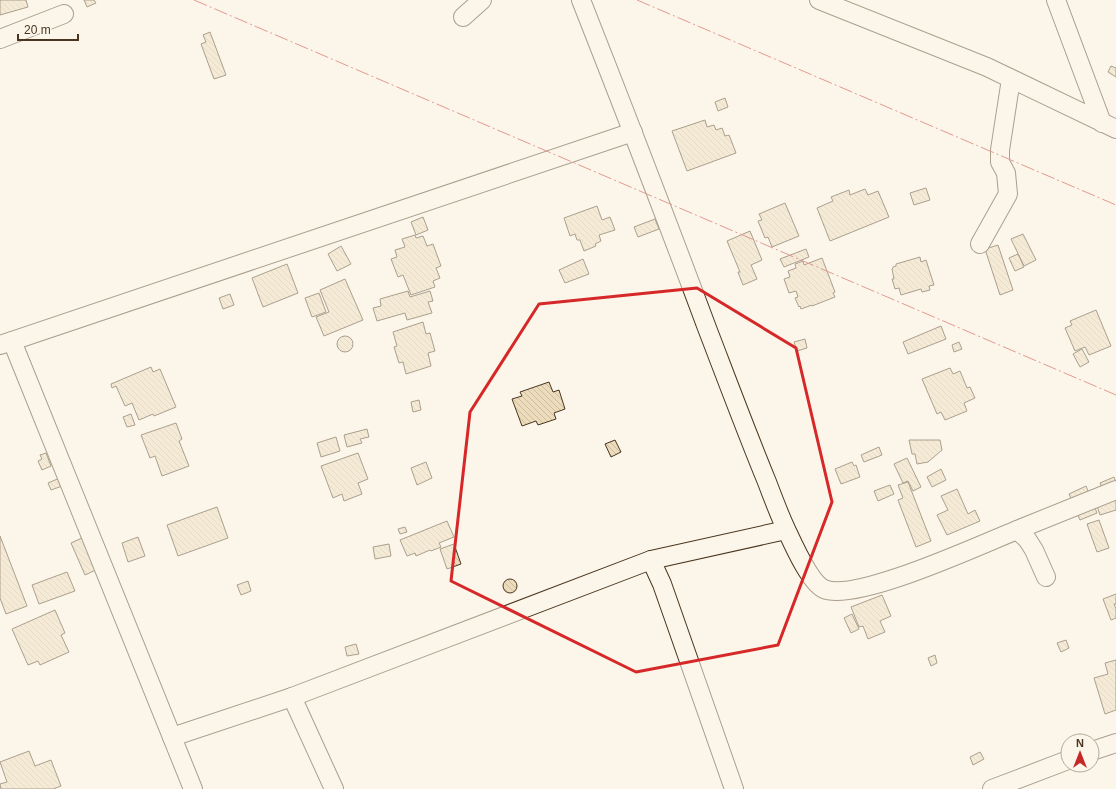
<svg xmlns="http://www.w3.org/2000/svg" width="1116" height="789" font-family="Arial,sans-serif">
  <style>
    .building { fill: url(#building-back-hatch); stroke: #4a3520 }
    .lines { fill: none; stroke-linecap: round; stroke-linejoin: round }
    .street-casing { stroke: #4a3520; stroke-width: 20 }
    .street { stroke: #fbf6e9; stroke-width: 18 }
    .power { stroke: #c62828; stroke-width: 1; stroke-dasharray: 14 3 2 3; stroke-linecap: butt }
    .marked { fill: none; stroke: #d62828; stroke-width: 3; stroke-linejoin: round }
  </style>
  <defs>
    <pattern id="building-back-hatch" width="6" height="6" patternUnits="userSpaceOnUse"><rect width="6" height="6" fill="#ecdcbc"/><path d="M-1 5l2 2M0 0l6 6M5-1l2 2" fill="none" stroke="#ccbda1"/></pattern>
  </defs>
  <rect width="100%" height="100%" fill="#fbf6e9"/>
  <g class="building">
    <path d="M0 0H26L28 7 0 15Z"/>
    <path d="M84 0H94L96 3 87 7Z"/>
    <path d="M210 32 226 75 214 79 201 44 206 42 203 35Z"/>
    <path d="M1111 66 1116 68V77L1108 72Z"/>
    <path d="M725 98 728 107 718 111 715 102Z"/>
    <path d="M705 120 707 127 714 125 716 130 722 128 725 136 729 135 736 153 687 171 672 131Z"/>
    <path d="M926 188 930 200 914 205 910 193Z"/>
    <path d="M865 189 868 195 878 191 889 217 830 241 817 208 833 201 831 197 849 190 850 195Z"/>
    <path d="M785 203 799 236 772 247 768 237 765 238 758 221 762 220 759 214Z"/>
    <path d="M597 206 602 220 610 217 615 230 599 235 601 241 595 244 596 246 584 251 580 240H577L575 234 570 236 564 218Z"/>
    <path d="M423 217 428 230 416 235 411 222Z"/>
    <path d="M655 219 659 229 638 237 634 227Z"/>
    <path d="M750 231 762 260 751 265 757 279 743 285 738 272H740L727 241Z"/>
    <path d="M1023 234 1036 260 1024 266 1011 239Z"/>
    <path d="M415 235 416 238 423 236 427 246 433 244 441 266 436 268 440 278 433 281 435 287 411 295 403 275 398 277 391 259 397 257 395 250 405 247 402 239Z"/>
    <path d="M998 245 1013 290 1000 295 985 249Z"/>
    <path d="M341 246 351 264 337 271 328 254Z"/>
    <path d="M806 249 809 257 784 267 780 259Z"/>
    <path d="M1018 254 1024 267 1015 271 1009 258Z"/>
    <path d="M920 257 921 262 926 260 934 285 929 286 930 290 922 292 921 289 901 295 899 288 895 289 892 279H894L892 269 893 268V267L896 266V264Z"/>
    <path d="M822 258 835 292 833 293 835 297 812 306V305L801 309 800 306 799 307 795 298 798 297 796 291 789 293 784 279 790 277 788 271 796 268 795 264 803 261 804 265Z"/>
    <path d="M583 259 589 274 565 283 559 270Z"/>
    <path d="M287 264 298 293 263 307 252 278Z"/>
    <path d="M345 279 363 320 324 336 316 317 329 312 320 290Z"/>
    <path d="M408 291 410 297 430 291 433 301 428 302 432 313 407 320 405 313 377 321 373 308 381 306 380 299Z"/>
    <path d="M319 293 326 312 312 317 305 298Z"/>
    <path d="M230 294 234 305 223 309 219 298Z"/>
    <path d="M1096 310 1111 346 1089 355 1085 347 1075 351 1065 328 1072 325 1070 321Z"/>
    <path d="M423 322 426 334 430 333 435 351 428 353 431 366 406 374 403 362 399 363 394 347 397 346 393 332Z"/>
    <path d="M941 326 946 339 908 354 903 342Z"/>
    <circle cx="345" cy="344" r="8"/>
    <path d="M805 339 807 348 797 351 794 342Z"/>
    <path d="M959 342 962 349 954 352 952 345Z"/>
    <path d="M1082 349 1089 362 1080 367 1073 354Z"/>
    <path d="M151 367 153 372 160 369 176 407 154 416 153 414 139 420 132 403 125 406 116 386 112 388 111 384Z"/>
    <path d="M950 368 953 374 960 371 967 388 970 387 975 398 964 403 967 411 945 420 941 412 937 414 922 379Z"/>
    <path d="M549 382 553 392 559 390 565 409 554 413 556 419 538 425 536 421 522 426 512 399 522 396 520 392Z"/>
    <path d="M419 400 421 410 413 412 411 402Z"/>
    <path d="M131 414 135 425 127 427 123 417Z"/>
    <path d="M176 423 182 439 179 441 189 466 162 476 155 456 150 458 141 435Z"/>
    <path d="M367 429 369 437 360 439 362 443 347 447 344 435Z"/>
    <path d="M336 437 340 451 321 457 317 443Z"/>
    <path d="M615 440 621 452 611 457 605 444Z"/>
    <path d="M909 440H940L942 450 928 462 917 464 915 454H912Z"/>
    <path d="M879 447 882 455 864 462 861 455Z"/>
    <path d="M46 453 51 466 42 470 38 461 42 459 40 455Z"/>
    <path d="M358 453 368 479 358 483 362 494 344 501 342 494 333 498 321 466Z"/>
    <path d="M907 458 921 487 913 491 908 481 903 483 894 464Z"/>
    <path d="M426 462 432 478 417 485 411 468Z"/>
    <path d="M852 462 854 466 856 465 860 477 841 484 835 469Z"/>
    <path d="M941 469 946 480 932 487 927 477Z"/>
    <path d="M62 477 65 485 51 490 48 483Z"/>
    <path d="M1114 477 1116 482 1104 495 1100 483Z"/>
    <path d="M908 482 931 541 916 547 898 500 903 498 898 485Z"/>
    <path d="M890 485 894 494 878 501 874 491Z"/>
    <path d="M1086 486 1097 513 1080 520 1069 494Z"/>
    <path d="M957 489 968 514 975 510 980 521 947 535 937 515 948 510 941 496Z"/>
    <path d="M1116 493V510L1100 515 1095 500Z"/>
    <path d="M217 507 228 538 178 556 167 525Z"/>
    <path d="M1099 520 1109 548 1097 552 1087 524Z"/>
    <path d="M447 521 454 537 439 543 441 547 431 551 430 550 416 556 415 553 407 556 400 540Z"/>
    <path d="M405 527 407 532 400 534 398 529Z"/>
    <path d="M0 536 27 606 6 614 0 598Z"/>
    <path d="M84 537 98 569 85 575 71 543Z"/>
    <path d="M138 537 145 556 128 562 122 543Z"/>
    <path d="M389 544 391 556 375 559 373 547Z"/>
    <path d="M454 544 461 564 447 569 440 549Z"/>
    <path d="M67 572 75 591 39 604 32 585Z"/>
    <circle cx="510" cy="586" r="7"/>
    <path d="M248 581 251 591 241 595 237 585Z"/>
    <path d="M1116 594V604H1114L1116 609V618L1111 620 1103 599Z"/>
    <path d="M882 595 891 616 880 621 885 632 868 639 863 626 859 627 851 607Z"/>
    <path d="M55 610 65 633 61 635 69 652 40 665 38 661 28 665 12 629Z"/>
    <path d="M852 614 859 629 851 633 844 618Z"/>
    <path d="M1066 640 1069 648 1061 652 1057 643Z"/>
    <path d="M356 644 359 654 347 656 345 647Z"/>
    <path d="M935 655 937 663 931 666 928 658Z"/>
    <path d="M1116 660V710L1105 714 1094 678 1108 674 1105 663Z"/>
    <path d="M29 751 35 766 51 760 61 786 53 789H1L0 784 7 782 0 762Z"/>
    <path d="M980 752 984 759 973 765 970 757Z"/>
  </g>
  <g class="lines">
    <g class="street-casing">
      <g id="street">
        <path d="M581 0C624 109 666 218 707 328 727 380 746 431 767 482 773 498 779 514 786 529 793 544 810 583 824 589 855 603 982 544 1017 530L1027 539 1034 550 1046 577"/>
        <path d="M819 0 987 67 1116 129"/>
        <path d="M1056 0 1102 123"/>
        <path d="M463 17 482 0"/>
        <path d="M0 39 64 14"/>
        <path d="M980 244 1008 194 1006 173 1000 162V150L1011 79"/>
        <path d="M12 341 193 789"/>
        <path d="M0 345 633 132"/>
        <path d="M1017 530 1116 490"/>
        <path d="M651 560 662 584 734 789"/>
        <path d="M292 697 334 789"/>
        <path d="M172 737 292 697 651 560 786 530"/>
        <path d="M1092 751 1116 743"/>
        <path d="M992 789 1068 760"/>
      </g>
    </g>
    <use href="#street" class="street"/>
    <g class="power">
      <path d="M194 0 1116 395"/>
      <path d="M637 0 1116 205"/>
    </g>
  </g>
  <path d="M0 0H1116V789H0ZM697 288 796 348 832 502 778 645 636 672 451 581 470 412 539 304Z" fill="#fbf6e9" fill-opacity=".55" fill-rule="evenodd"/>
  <path class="marked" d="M697 288 796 348 832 502 778 645 636 672 451 581 470 412 539 304Z"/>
  <g transform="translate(1080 753)"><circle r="19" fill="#fbf6e9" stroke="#b4a999"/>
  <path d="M0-3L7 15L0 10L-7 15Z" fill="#c62828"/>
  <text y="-6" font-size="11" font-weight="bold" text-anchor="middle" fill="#4a3520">N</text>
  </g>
  <path d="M18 34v6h60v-6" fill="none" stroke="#4a3520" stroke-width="2"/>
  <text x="24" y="34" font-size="12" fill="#4a3520" stroke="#fbf6e9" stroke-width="3" paint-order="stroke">20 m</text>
</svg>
